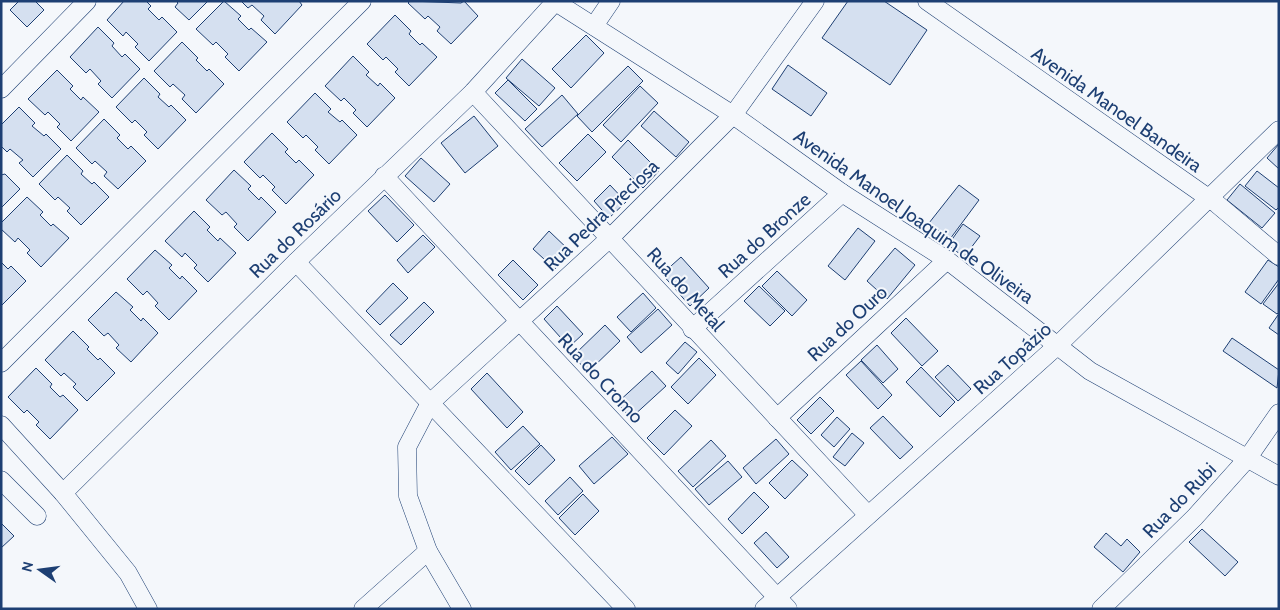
<svg xmlns="http://www.w3.org/2000/svg" width="1280" height="610" font-family="Cabin,sans-serif">
  <style>
    .building { fill: #d5e0f0; stroke: #1d3f73 }
    .lines { fill: none; stroke-linecap: round; stroke-linejoin: round }
    .minor-casing { stroke: #1d3f73; stroke-width: 19 }
    .minor { stroke: #f4f7fb; stroke-width: 18 }
    .labels { text-anchor: middle; stroke-width: 4; stroke-linejoin: round; paint-order: stroke }
    .street-label { font-size: 19px; fill: #1d3f73; stroke: #f4f7fb }
  </style>
  <rect width="100%" height="100%" fill="#f4f7fb"/>
  <g class="building">
    <path d="M19 1H35L44 10 27 27 10 10Z"/>
    <path d="M124 1H146L151 6 148 9 159 20 162 17 177 32 149 61 135 47 138 44 126 32 123 36 107 20Z"/>
    <path d="M176 1H208L189 20 175 7 178 3Z"/>
    <path d="M224 1 241 16 238 19 249 30 251 28 267 42 239 71 225 57 228 54 216 42 213 45 196 29Z"/>
    <path d="M241 1H299L302 5 275 34 261 20 264 16 252 5 248 8Z"/>
    <path d="M410 1 461 3 464 1 478 16 451 44 437 31 440 27 428 16 425 19 408 3Z"/>
    <path d="M848 1H884L927 30 890 85 822 38Z"/>
    <path d="M395 15 411 31 409 34 420 45 422 43 437 57 409 86 395 72 398 69 386 57 383 60 367 44Z"/>
    <path d="M98 27 114 43 112 46 122 57 125 54 140 69 112 98 98 84 101 81 90 69 86 73 70 57Z"/>
    <path d="M586 35 604 53 571 88 552 69Z"/>
    <path d="M182 42 198 58 196 60 207 71 209 69 224 84 196 113 182 99 185 95 173 84 170 87 154 71Z"/>
    <path d="M353 56 369 72 366 75 378 86 380 83 395 98 367 127 353 113 356 110 344 98 341 101 325 86Z"/>
    <path d="M522 59 555 88 539 106 506 78Z"/>
    <path d="M788 65 827 93 811 116 772 89Z"/>
    <path d="M628 66 643 81 592 132 577 116Z"/>
    <path d="M57 70 73 86 70 89 81 100 83 97 99 112 71 141 57 127 60 124 48 112 45 115 28 99Z"/>
    <path d="M144 78 160 94 158 97 169 107 171 105 186 120 158 149 144 135 147 132 135 120 132 123 116 107Z"/>
    <path d="M508 80 537 109 525 121 495 93Z"/>
    <path d="M640 86 658 103 621 142 603 125Z"/>
    <path d="M315 93 331 109 328 112 340 122 342 120 357 135 329 164 315 150 318 147 306 135 303 138 287 122Z"/>
    <path d="M562 95 578 114 542 147 525 129Z"/>
    <path d="M19 107 35 123 32 126 44 136 46 134 61 149 33 177 19 163 23 160 10 149 7 152 1 146V125Z"/>
    <path d="M654 111 689 142 676 157 641 126Z"/>
    <path d="M474 116 498 146 465 173 441 143Z"/>
    <path d="M104 119 120 135 117 138 128 149 131 146 146 161 118 189 104 176 107 172 95 161 92 164 76 148Z"/>
    <path d="M272 133 288 149 285 152 296 163 299 160 314 175 286 204 272 190 275 187 263 175 260 178 244 162Z"/>
    <path d="M588 134 606 152 577 181 559 163Z"/>
    <path d="M628 140 659 171 643 188 612 157Z"/>
    <path d="M1279 144V169L1267 158Z"/>
    <path d="M67 155 83 171 81 174 92 184 94 182 109 197 81 225 67 211 70 208 58 197 55 200 39 184Z"/>
    <path d="M421 158 450 184 434 202 405 176Z"/>
    <path d="M234 170 251 186 248 189 259 200 261 197 276 212 248 241 234 227 237 224 226 212 222 215 206 200Z"/>
    <path d="M1257 171 1279 188V207L1276 210 1245 186Z"/>
    <path d="M5 174 20 189 1 208V175Z"/>
    <path d="M1240 184 1275 213 1262 228 1227 200Z"/>
    <path d="M610 185 626 202 609 218 594 201Z"/>
    <path d="M959 185 979 200 950 239 929 223Z"/>
    <path d="M385 195 414 225 397 242 368 211Z"/>
    <path d="M27 197 43 212 40 215 51 226 53 224 69 238 41 267 27 253 30 250 18 238 15 242 1 229V223Z"/>
    <path d="M194 211 210 227 207 230 218 241 220 238 236 253 208 282 194 268 197 265 185 253 182 257 165 241Z"/>
    <path d="M963 224 980 236 964 257 948 245Z"/>
    <path d="M858 228 875 241 845 280 828 266Z"/>
    <path d="M549 231 571 252 555 269 533 249Z"/>
    <path d="M423 235 435 247 408 273 397 260Z"/>
    <path d="M895 248 915 265 887 299 867 281Z"/>
    <path d="M155 250 172 265 169 268 180 279 182 276 197 291 169 320 155 306 158 303 147 291 143 295 127 279Z"/>
    <path d="M681 257 709 288 690 306 662 274Z"/>
    <path d="M513 260 538 285 523 300 498 275Z"/>
    <path d="M1268 260 1279 267V279L1261 304 1245 292Z"/>
    <path d="M1 262 8 269 11 266 26 281 1 306Z"/>
    <path d="M777 271 807 300 792 316 762 286Z"/>
    <path d="M393 283 408 298 380 325 366 311Z"/>
    <path d="M1279 283V312L1277 314 1263 304Z"/>
    <path d="M759 286 785 311 770 326 744 301Z"/>
    <path d="M116 292 133 307 130 310 141 321 143 318 158 333 131 362 116 348 119 345 108 333 104 336 88 320Z"/>
    <path d="M643 293 656 308 631 332 617 317Z"/>
    <path d="M424 302 434 312 401 345 390 335Z"/>
    <path d="M557 306 583 334 569 347 544 319Z"/>
    <path d="M658 309 672 325 641 353 627 337Z"/>
    <path d="M1278 315 1279 316V335L1269 328Z"/>
    <path d="M906 318 938 351 922 366 891 333Z"/>
    <path d="M605 325 620 341 588 372 573 356Z"/>
    <path d="M73 331 89 347 87 349 98 360 100 358 115 373 87 401 73 387 76 384 64 373 61 376 45 360Z"/>
    <path d="M1232 338 1279 370 1277 388 1223 351Z"/>
    <path d="M685 342 697 352 678 374 666 363Z"/>
    <path d="M877 345 898 369 883 383 861 360Z"/>
    <path d="M699 358 716 375 688 404 671 387Z"/>
    <path d="M861 361 892 395 878 409 846 375Z"/>
    <path d="M948 365 971 389 958 401 935 377Z"/>
    <path d="M921 367 955 402 940 417 906 382Z"/>
    <path d="M36 368 52 384 50 387 60 397 63 395 78 410 50 439 36 425 39 422 27 410 24 413 8 397Z"/>
    <path d="M652 371 666 386 631 418 617 403Z"/>
    <path d="M487 373 523 412 507 428 471 389Z"/>
    <path d="M820 397 834 411 811 434 797 420Z"/>
    <path d="M675 410 692 426 664 455 647 438Z"/>
    <path d="M883 416 913 447 900 459 870 428Z"/>
    <path d="M837 417 850 429 834 447 821 435Z"/>
    <path d="M523 426 540 444 511 470 495 452Z"/>
    <path d="M852 433 864 443 845 466 833 457Z"/>
    <path d="M612 437 628 454 594 484 579 466Z"/>
    <path d="M776 439 789 454 756 484 743 468Z"/>
    <path d="M711 440 726 456 693 487 678 471Z"/>
    <path d="M541 445 555 460 529 485 515 471Z"/>
    <path d="M792 460 808 475 785 499 769 483Z"/>
    <path d="M728 461 742 477 709 505 695 489Z"/>
    <path d="M570 477 583 491 558 515 545 501Z"/>
    <path d="M754 492 769 507 742 534 728 519Z"/>
    <path d="M583 494 599 511 575 535 559 518Z"/>
    <path d="M1 523 14 536 1 548Z"/>
    <path d="M1202 529 1238 562 1225 576 1189 542Z"/>
    <path d="M766 532 789 557 777 568 754 543Z"/>
    <path d="M1106 533 1121 546 1127 539 1140 552 1123 572 1094 547Z"/>
  </g>
  <g class="lines">
    <g class="minor-casing">
      <g id="minor">
        <path d="M554 1 733 115 842 193 947 260 1090 371 1279 476"/>
        <path d="M927 1 1217 204 1279 256"/>
        <path d="M594 26 611 1"/>
        <path d="M1 89 87 1"/>
        <path d="M473 92 868 515"/>
        <path d="M384 176 788 609"/>
        <path d="M296 262 626 609"/>
        <path d="M692 329 842 193"/>
        <path d="M1 363 362 1"/>
        <path d="M777 418 947 260"/>
        <path d="M1 425 63 493 128 573 148 609"/>
        <path d="M1 480 37 516"/>
        <path d="M63 493 296 262 473 92 555 2"/>
        <path d="M363 609 428 551"/>
        <path d="M462 609 428 551 408 496 407 447 430 403 610 238 733 115 815 1"/>
        <path d="M764 609 1058 345 1279 130"/>
        <path d="M1101 609 1195 517 1247 459 1279 413"/>
      </g>
    </g>
    <use href="#minor" class="minor"/>
  </g>
  <g class="labels">
    <g class="street-label">
      <text transform="translate(1117 109) rotate(35)" y="7">Avenida Manoel Bandeira</text>
      <text transform="translate(601 215) rotate(-44)" y="7">Rua Pedra Preciosa</text>
      <text transform="translate(914 216) rotate(35)" y="7">Avenida Manoel Joaquim de Oliveira</text>
      <text transform="translate(295 233) rotate(-44)" y="7">Rua do Rosário</text>
      <text transform="translate(764 235) rotate(-42)" y="7">Rua do Bronze</text>
      <text transform="translate(686 289) rotate(48)" y="7">Rua do Metal</text>
      <text transform="translate(847 323) rotate(-43)" y="7">Rua do Ouro</text>
      <text transform="translate(1012 358) rotate(-42)" y="7">Rua Topázio</text>
      <text transform="translate(601 378) rotate(47)" y="7">Rua do Cromo</text>
      <text transform="translate(1179 500) rotate(-46)" y="7">Rua do Rubi</text>
    </g>
  </g>
  <rect width="1280" height="610" fill="none" stroke="#1d3f73" stroke-width="5"/>
  <g transform="translate(40 570) rotate(284)" stroke="#f4f7fb" stroke-width="4" paint-order="stroke">
  <path d="M0-4L9 19L0 12L-9 19Z" fill="#1d3f73"/>
  <text y="-8" font-size="14" font-weight="bold" text-anchor="middle" fill="#1d3f73">N</text>
  </g>
</svg>
